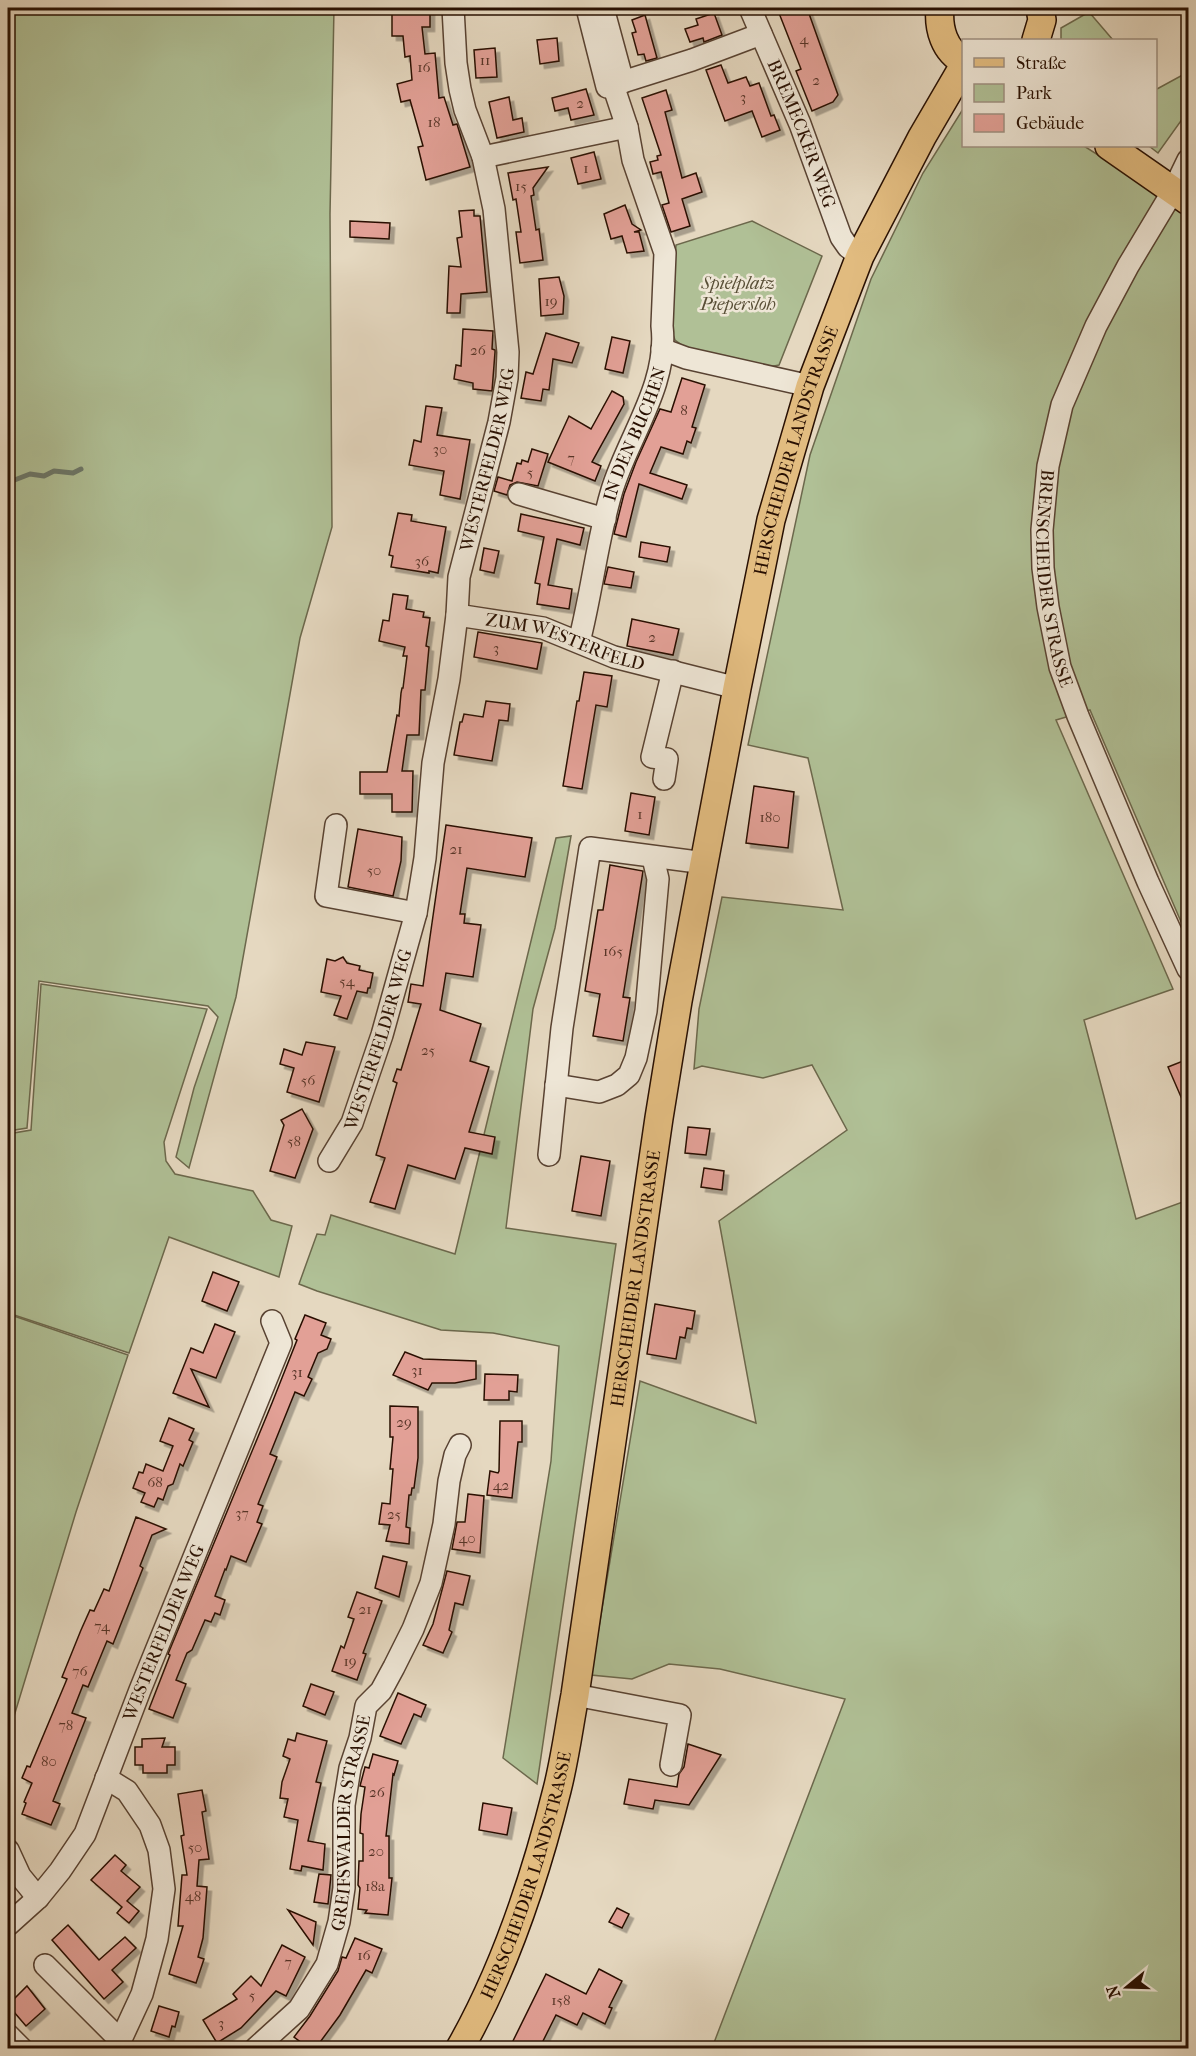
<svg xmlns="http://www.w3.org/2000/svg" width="1196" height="2056" font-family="'IM FELL French Canon',serif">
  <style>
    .green { fill: #b0c096; stroke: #6c684c; stroke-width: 1.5 }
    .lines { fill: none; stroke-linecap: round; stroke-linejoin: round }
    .stream { stroke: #6b7769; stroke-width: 5 }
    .building { fill: #e2a096; stroke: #291002; stroke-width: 1.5; filter: url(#shadow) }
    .minor-casing { stroke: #584232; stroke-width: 24 }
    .major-casing { stroke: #291002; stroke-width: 30 }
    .minor { stroke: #eee6d6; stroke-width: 21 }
    .major { stroke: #e2bc80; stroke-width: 27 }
    .labels { text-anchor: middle; stroke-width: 5; stroke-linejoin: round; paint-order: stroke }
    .number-label { font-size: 15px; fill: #573427 }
    .street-label { font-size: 18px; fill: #291002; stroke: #eee6d6 }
    .park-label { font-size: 18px; font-style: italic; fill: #584e36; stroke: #eee6d6 }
  </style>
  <defs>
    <filter id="shadow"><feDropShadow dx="4.5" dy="4.5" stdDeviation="0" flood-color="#0004"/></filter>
  </defs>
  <rect width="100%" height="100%" fill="#e5d8c0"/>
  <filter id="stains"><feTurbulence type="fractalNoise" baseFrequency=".00333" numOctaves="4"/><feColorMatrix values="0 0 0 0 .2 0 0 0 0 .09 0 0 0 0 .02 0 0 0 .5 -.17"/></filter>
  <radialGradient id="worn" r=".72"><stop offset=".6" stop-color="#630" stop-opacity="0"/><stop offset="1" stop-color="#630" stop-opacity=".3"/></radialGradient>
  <g class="green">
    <path d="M8 8H334L330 214 332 527 300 638 236 997 189 1168 176 1157 194 1088 218 1017 208 1006 39 981 27 1128 8 1131 14 943 8 896Z"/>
    <path d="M1089 12 1113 40H1061V28Z"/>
    <path d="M1188 72V111L1158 153 1149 146H1156V88L1157 89Z"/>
    <path d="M963 109 964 146H1084L1188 212V938L1090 710 1056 720 1173 989 1084 1020 1136 1219 1188 1200V2048H712L845 1699 720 1669 669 1664 632 1679 591 1675 640 1381 756 1423 719 1221 847 1130 812 1065 763 1078 702 1066 694 1069 699 1009 722 897 843 910 808 758 748 745 810 455 871 279 923 173Z"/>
    <path d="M752 221 822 256 779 365 769 367 690 351 675 340 671 329 676 245Z"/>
    <path d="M571 836 555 928 533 1009 506 1228 616 1244 537 1784 503 1758 551 1461 559 1346 493 1333 441 1330 317 1291 299 1284 317 1234 325 1235 331 1215 455 1254 556 838Z"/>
    <path d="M41 984 207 1009 164 1142 166 1161 175 1174 253 1191 271 1220 292 1226 279 1277 169 1237 129 1353 8 1313V1134L31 1130Z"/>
    <path d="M8 1314 128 1355 76 1512 8 1736Z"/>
  </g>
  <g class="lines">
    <path class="stream" d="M12 481 30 474 44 476 54 471 73 473 81 469"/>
  </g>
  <g class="building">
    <path d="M392 8H430V27H422L425 54 435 53 439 98 444 97 453 125 457 124 470 167 426 180 418 147 423 146 410 100 401 102 397 84 412 80 410 56 405 57 403 36H392Z"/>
    <path d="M777 8H807L838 95 833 102 812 111 796 71 801 69Z"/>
    <path d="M714 13 722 35 704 42 703 38 690 42 685 29 698 25 696 19Z"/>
    <path d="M645 15 657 58 646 61 644 54 638 55 632 33 636 32 632 20Z"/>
    <path d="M557 38 559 61 540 64 537 40Z"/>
    <path d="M495 48 497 77 476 78 474 50Z"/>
    <path d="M721 65 728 83 746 77 750 86 759 83 771 116 774 115 780 130 762 137 752 111 725 121 706 70Z"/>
    <path d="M586 89 594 115 571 120 568 108 555 111 552 98Z"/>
    <path d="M666 90 672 110 665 112 682 178 696 173 702 192 682 199 690 226 671 232 662 205 669 203 661 172 653 174 650 162 658 160 657 156 661 155 642 98Z"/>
    <path d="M509 97 513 120 522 118 524 132 497 138 489 102Z"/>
    <path d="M594 152 601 179 578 184 571 158Z"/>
    <path d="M548 167 533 188 534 195 531 196 536 230 539 229 543 260 520 263 516 232H521L516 199 513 200 508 173Z"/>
    <path d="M625 205 632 224 641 230 634 232H639L644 251 627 253 622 236 611 239 604 214Z"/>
    <path d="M474 210V216H480L487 292 461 294 460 313H447L449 266 461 267 457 238 462 237 459 211Z"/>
    <path d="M350 221 390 223 389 239 350 237Z"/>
    <path d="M559 277 564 296 563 314 541 316 539 279Z"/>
    <path d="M463 329 493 331 492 349 495 350V352L492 391 473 389V383L454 379 456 365 461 366Z"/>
    <path d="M546 333 579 343 572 363 553 359 549 390 543 389 541 401 521 398 526 372 533 374Z"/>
    <path d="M612 337 630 341 623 373 605 369Z"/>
    <path d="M682 378 705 385 692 427 696 428 691 443 687 441 683 454 661 447 650 473 687 485 682 499 639 484 626 537 614 534 624 494 636 462 660 409 671 412Z"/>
    <path d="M612 391 623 397 624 404 592 462 601 466 595 481 548 462 569 416 591 429Z"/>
    <path d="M426 406 442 408 437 435 470 440 460 499 440 495 444 471 409 465 414 440 421 442Z"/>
    <path d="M532 449 548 454 538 486 517 482 510 485 507 495 494 491 498 477 512 481 517 463 521 464 522 460 528 462Z"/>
    <path d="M398 513 412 515 411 521 446 527 438 573 429 571V573L391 567 393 556 389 555Z"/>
    <path d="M521 514 584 528 580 545 557 539 548 585 572 589 569 609 537 604 540 584 535 583 544 537 518 531Z"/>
    <path d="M641 542 670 547 667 562 639 557Z"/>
    <path d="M484 548 499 551 494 573 480 570Z"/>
    <path d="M608 567 634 572 631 588 604 584Z"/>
    <path d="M393 594 408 596 406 609 424 612 423 617 430 618 426 646 429 647 425 690H421L419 735H407L402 771H413L412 812H392V794H360V772H387L397 715 399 716 401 693 402 688H403L407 656H403L405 647 379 641 383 620 389 621Z"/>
    <path d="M632 619 679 629 673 655 627 646Z"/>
    <path d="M478 632 542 643 537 669 474 657Z"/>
    <path d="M584 672 612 676 607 707 596 705 582 789 563 786 577 701H579Z"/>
    <path d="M486 701 510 704 508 721 499 720 492 761 454 755 460 722H462L464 714 483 717Z"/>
    <path d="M754 786 794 792 788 848 746 843Z"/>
    <path d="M631 793 655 797 649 835 625 831Z"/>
    <path d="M446 825 532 838 525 877 467 868 460 914H465L464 923 481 925 473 977 446 973 440 1010 481 1024 470 1061 489 1067 469 1132 495 1137 492 1154 465 1148 455 1179 408 1165 395 1209 370 1202 385 1158 376 1155 397 1083 393 1081 397 1069 401 1070 421 1004 408 1002 411 984 423 986Z"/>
    <path d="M358 829 402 837 401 861 393 896 348 887Z"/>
    <path d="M610 865 643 871 623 997 630 998 623 1041 593 1036 600 994 585 991 598 910H603Z"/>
    <path d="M343 957 347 963 360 966 359 970 373 973 370 988H368L367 993 357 991 347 1019 334 1015 341 996 321 992 327 959 335 961Z"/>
    <path d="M306 1042 335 1047 319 1102 287 1092 294 1068 280 1064 284 1049 302 1055Z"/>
    <path d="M1188 1059V1113L1168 1067Z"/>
    <path d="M302 1109 313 1129 295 1178 270 1171 284 1125 281 1120Z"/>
    <path d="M688 1127 710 1129 706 1155 685 1153Z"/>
    <path d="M581 1156 610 1161 601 1216 572 1211Z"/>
    <path d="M704 1168 724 1171 722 1190 701 1187Z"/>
    <path d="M213 1272 239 1282 227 1311 202 1301Z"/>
    <path d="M655 1304 695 1311 692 1329 687 1328 685 1338 680 1337 676 1359 647 1354Z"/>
    <path d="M305 1315 326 1323 321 1335 331 1339 327 1349 318 1353 308 1377 312 1379 304 1396 295 1392 270 1454 277 1457 258 1504 263 1506 257 1522 262 1524 246 1562 231 1556 226 1570 225 1569 215 1596 225 1600 220 1615 215 1613 211 1622 205 1620 192 1650 187 1653 176 1680 186 1684 173 1718 149 1709 170 1655 168 1654 272 1403 297 1340 295 1339Z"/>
    <path d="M215 1324 235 1332 216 1378 191 1369 209 1407 173 1393 191 1348 203 1353Z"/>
    <path d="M405 1352 423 1359 476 1361V1379L455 1383H432L428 1390 393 1375Z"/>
    <path d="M485 1374 518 1375 517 1392 509 1391V1400H484Z"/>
    <path d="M390 1406 418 1407V1458L414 1488H412L411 1495H409L406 1527 410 1528 409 1544 386 1541 390 1525 379 1524 382 1503 390 1504 393 1469H390L393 1437H390Z"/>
    <path d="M169 1418 194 1429 189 1440 193 1442 183 1466 180 1464 173 1484 168 1486 163 1500 158 1498 154 1507 141 1502 145 1493 133 1488 139 1472 143 1473 146 1464 163 1471 173 1446 160 1441Z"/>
    <path d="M500 1421H522V1442H518L512 1498 487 1495 490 1471 498 1473 499 1471Z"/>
    <path d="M468 1494 484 1496 480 1553 452 1549 457 1522H465Z"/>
    <path d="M136 1517 166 1529 152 1535 140 1566 143 1568 113 1644 107 1641 88 1687 83 1685 72 1713 86 1718 53 1801 60 1804 51 1825 22 1814 26 1803 24 1802 32 1783 22 1778 27 1766 30 1767 67 1679 62 1677 81 1630 90 1610 94 1611 104 1589 109 1591Z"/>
    <path d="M383 1556 407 1562 399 1597 375 1588Z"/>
    <path d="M447 1571 470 1576 463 1605 455 1603 449 1630 452 1632 443 1653 423 1645 433 1624Z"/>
    <path d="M357 1592 382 1601 363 1653 366 1654 357 1680 332 1671 341 1646 344 1648 354 1619 348 1617Z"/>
    <path d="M311 1684 334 1692 325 1715 303 1706Z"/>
    <path d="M398 1693 426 1705 421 1717 414 1714 401 1744 380 1736Z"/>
    <path d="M297 1733 327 1741 316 1782 321 1783 308 1841 325 1844 323 1870 302 1866 301 1871 290 1869 298 1820 284 1817 288 1799 280 1798 282 1782 290 1759 283 1756 288 1739 295 1741Z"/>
    <path d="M165 1738 162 1747H175V1765H167V1773H143V1765H135V1747H142V1739Z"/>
    <path d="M688 1744 721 1755 689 1805 655 1800 653 1809 624 1804 629 1779 677 1787 679 1774 684 1767Z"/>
    <path d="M373 1754 398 1761 394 1775 393 1774 386 1836H389V1878H392L388 1915 365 1913 367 1910 358 1909 360 1888 358 1885 359 1861H363V1834L360 1833 361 1814 365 1787 360 1786 365 1767 369 1768Z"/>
    <path d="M202 1790 206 1811 202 1812 209 1859 199 1860 197 1886 207 1887 203 1938 198 1957 204 1959 196 1983 169 1974 183 1926H178L182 1875H187L181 1836 184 1835 178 1794Z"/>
    <path d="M483 1803 512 1808 507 1835 479 1830Z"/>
    <path d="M115 1855 126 1865 121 1871 140 1887 127 1901 139 1911 129 1923 117 1913 122 1907 91 1880Z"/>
    <path d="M319 1874 331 1875 328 1904 314 1902Z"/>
    <path d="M617 1908 629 1914 622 1928 609 1922Z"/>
    <path d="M288 1910 316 1922 313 1945Z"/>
    <path d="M68 1925 99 1960 125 1937 136 1948 112 1970 123 1982 104 1999 52 1940Z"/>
    <path d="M355 1938 382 1949 372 1973 366 1970 340 2015 315 2049H310L294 2037 310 2016 338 1971 342 1957 346 1958Z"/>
    <path d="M282 1945 305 1957 286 1996 276 1991 241 2028 217 2043 203 2020 237 1999 233 1994 251 1976 261 1986Z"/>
    <path d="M599 1969 622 1981 609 2007 612 2008 605 2024 583 2013 577 2025 556 2015 539 2049H509L546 1974 586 1994Z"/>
    <path d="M27 1986 45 2009 26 2026 8 2005Z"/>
    <path d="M159 2006 179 2012 175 2027 172 2026 169 2037 151 2031Z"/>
  </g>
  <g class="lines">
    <g class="minor-casing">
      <g id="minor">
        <path d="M587 8 607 87 613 85"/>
        <path d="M603 8 623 82"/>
        <path id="s1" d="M750 8 800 124 841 237 848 247 860 256"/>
        <path d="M483 157 627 127"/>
        <path id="s2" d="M1188 160 1173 191 1128 266 1096 326 1062 405 1048 466 1042 530 1043 568 1048 607 1060 667 1078 716 1148 882 1188 969"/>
        <path d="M662 349 686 358 810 386"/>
        <path d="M519 494 605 519"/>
        <path id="s3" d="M457 615 543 628 614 657 737 688"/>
        <path id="s4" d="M579 642C592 592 597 540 612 490 628 437 669 384 662 326L665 253 633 160 627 127 613 85 692 60 761 34"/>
        <path d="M664 779 667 759 652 757 673 671"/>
        <path d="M336 825 326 896 416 913"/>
        <path d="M556 1085 599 1092 617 1085 629 1075 636 1058 646 1011 658 879 653 858"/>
        <path d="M549 1155 562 1028 590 848 705 863"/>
        <path id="s5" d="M329 1161 352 1123 382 1035 416 913 425 858 433 763 449 679 457 615 459 577 499 422 507 378 508 352 494 209 483 157 465 110 460 89 456 63 453 8"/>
        <path d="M575 1695 680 1715 671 1765"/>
        <path d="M106 1778 127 1791 150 1825 159 1850 164 1889 157 1939 142 1994 117 2048"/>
        <path d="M8 1850 20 1876 38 1898"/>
        <path id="s6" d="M8 1925 38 1898 60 1871 85 1834 140 1690 281 1343 272 1321"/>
        <path d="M45 1965 120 2040"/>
        <path d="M8 2035 21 2048"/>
        <path id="s7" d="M256 2048 299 2009 327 1964 339 1922 344 1888V1805L350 1768 360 1738 366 1706 381 1691 394 1667 413 1629 431 1583 444 1524 449 1481 455 1455 460 1445"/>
      </g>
    </g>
    <g class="major-casing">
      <g id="major">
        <path d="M940 8C938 28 944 51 964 61"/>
        <path d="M1036 40 1042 20 1040 8"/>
        <path d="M1109 146 1188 201"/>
        <path id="s8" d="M460 2048C505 1969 535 1878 557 1790 565 1759 569 1727 575 1695L659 1118 678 1001 737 688 771 520 810 386 860 256 922 137 964 65"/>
      </g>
    </g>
    <use href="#minor" class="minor"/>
    <use href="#major" class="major"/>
  </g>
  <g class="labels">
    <g class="number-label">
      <text x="804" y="44">4</text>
      <text x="485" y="65">11</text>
      <text x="424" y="72">16</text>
      <text x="816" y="85">2</text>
      <text x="743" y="102">3</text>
      <text x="580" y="108">2</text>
      <text x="434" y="127">18</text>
      <text x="586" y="173">1</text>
      <text x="521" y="191">15</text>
      <text x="551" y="306">19</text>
      <text x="478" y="355">26</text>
      <text x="684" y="415">8</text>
      <text x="440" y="454">30</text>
      <text x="571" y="463">7</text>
      <text x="530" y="477">5</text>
      <text x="422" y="566">36</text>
      <text x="652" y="642">2</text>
      <text x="496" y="653">3</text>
      <text x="640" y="819">1</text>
      <text x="770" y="822">180</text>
      <text x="456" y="854">21</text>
      <text x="374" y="875">50</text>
      <text x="613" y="956">165</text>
      <text x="347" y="986">54</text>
      <text x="428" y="1055">25</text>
      <text x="308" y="1085">56</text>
      <text x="294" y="1146">58</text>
      <text x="417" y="1375">31</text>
      <text x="297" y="1377">31</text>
      <text x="404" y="1427">29</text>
      <text x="155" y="1487">68</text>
      <text x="501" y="1490">42</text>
      <text x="242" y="1518">37</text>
      <text x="394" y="1519">25</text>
      <text x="467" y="1543">40</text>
      <text x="365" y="1614">21</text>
      <text x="102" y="1631">74</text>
      <text x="350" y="1666">19</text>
      <text x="80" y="1676">76</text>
      <text x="66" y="1730">78</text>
      <text x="49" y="1766">80</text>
      <text x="377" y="1797">26</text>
      <text x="195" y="1852">50</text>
      <text x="376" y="1856">20</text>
      <text x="375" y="1891">18a</text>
      <text x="193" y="1901">48</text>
      <text x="364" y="1960">16</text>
      <text x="288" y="1967">7</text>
      <text x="252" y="2000">5</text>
      <text x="561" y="2005">158</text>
      <text x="221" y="2028">3</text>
    </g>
    <g class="street-label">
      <text dy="6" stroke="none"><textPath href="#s1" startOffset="136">BREMECKER WEG</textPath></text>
      <text dy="6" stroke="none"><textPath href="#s4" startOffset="216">IN DEN BUCHEN</textPath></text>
      <text dy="6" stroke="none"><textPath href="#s8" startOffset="1638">HERSCHEIDER LANDSTRASSE</textPath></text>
      <text dy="6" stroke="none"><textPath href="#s5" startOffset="724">WESTERFELDER WEG</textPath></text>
      <text dy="6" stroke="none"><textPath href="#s2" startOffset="452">BRENSCHEIDER STRASSE</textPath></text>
      <text dy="6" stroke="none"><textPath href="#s3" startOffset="112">ZUM WESTERFELD</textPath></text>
      <text dy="6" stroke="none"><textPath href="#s5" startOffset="132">WESTERFELDER WEG</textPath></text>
      <text dy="6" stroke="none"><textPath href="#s8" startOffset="794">HERSCHEIDER LANDSTRASSE</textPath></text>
      <text dy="6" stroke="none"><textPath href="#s6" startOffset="336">WESTERFELDER WEG</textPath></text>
      <text dy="6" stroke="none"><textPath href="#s7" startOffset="255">GREIFSWALDER STRASSE</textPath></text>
      <text dy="6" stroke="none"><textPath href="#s8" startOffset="186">HERSCHEIDER LANDSTRASSE</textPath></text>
    </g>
    <g class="park-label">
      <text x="738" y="289">Spielplatz<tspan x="738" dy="21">Piepersloh</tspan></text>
    </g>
  </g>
  <rect width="1196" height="2056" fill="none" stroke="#e5d8c0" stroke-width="30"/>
  <rect x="9" y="9" width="1178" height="2038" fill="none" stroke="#291002" stroke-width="3"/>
  <rect x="15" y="15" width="1166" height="2026" fill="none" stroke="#291002" stroke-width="1.5"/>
  <rect x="962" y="39" width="195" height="108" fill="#eee6d6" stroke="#9f9081" stroke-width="1.5"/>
  <rect x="974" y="58" width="30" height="9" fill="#e2bc80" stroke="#9f9081" stroke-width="1.5"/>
  <text x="1016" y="69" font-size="18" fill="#291002">Straße</text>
  <rect x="974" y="84" width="30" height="18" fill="#b0c096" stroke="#9f9081" stroke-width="1.5"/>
  <text x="1016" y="99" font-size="18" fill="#291002">Park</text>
  <rect x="974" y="114" width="30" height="18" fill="#e2a096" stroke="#9f9081" stroke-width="1.5"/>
  <text x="1016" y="129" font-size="18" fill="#291002">Gebäude</text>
  <g transform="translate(1127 1987) rotate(251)" stroke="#eee6d6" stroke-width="4.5" paint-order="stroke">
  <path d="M0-4.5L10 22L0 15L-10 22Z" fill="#291002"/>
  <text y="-9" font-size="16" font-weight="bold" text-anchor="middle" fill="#291002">N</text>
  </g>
  <rect width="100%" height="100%" filter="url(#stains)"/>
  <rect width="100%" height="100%" fill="url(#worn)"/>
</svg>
